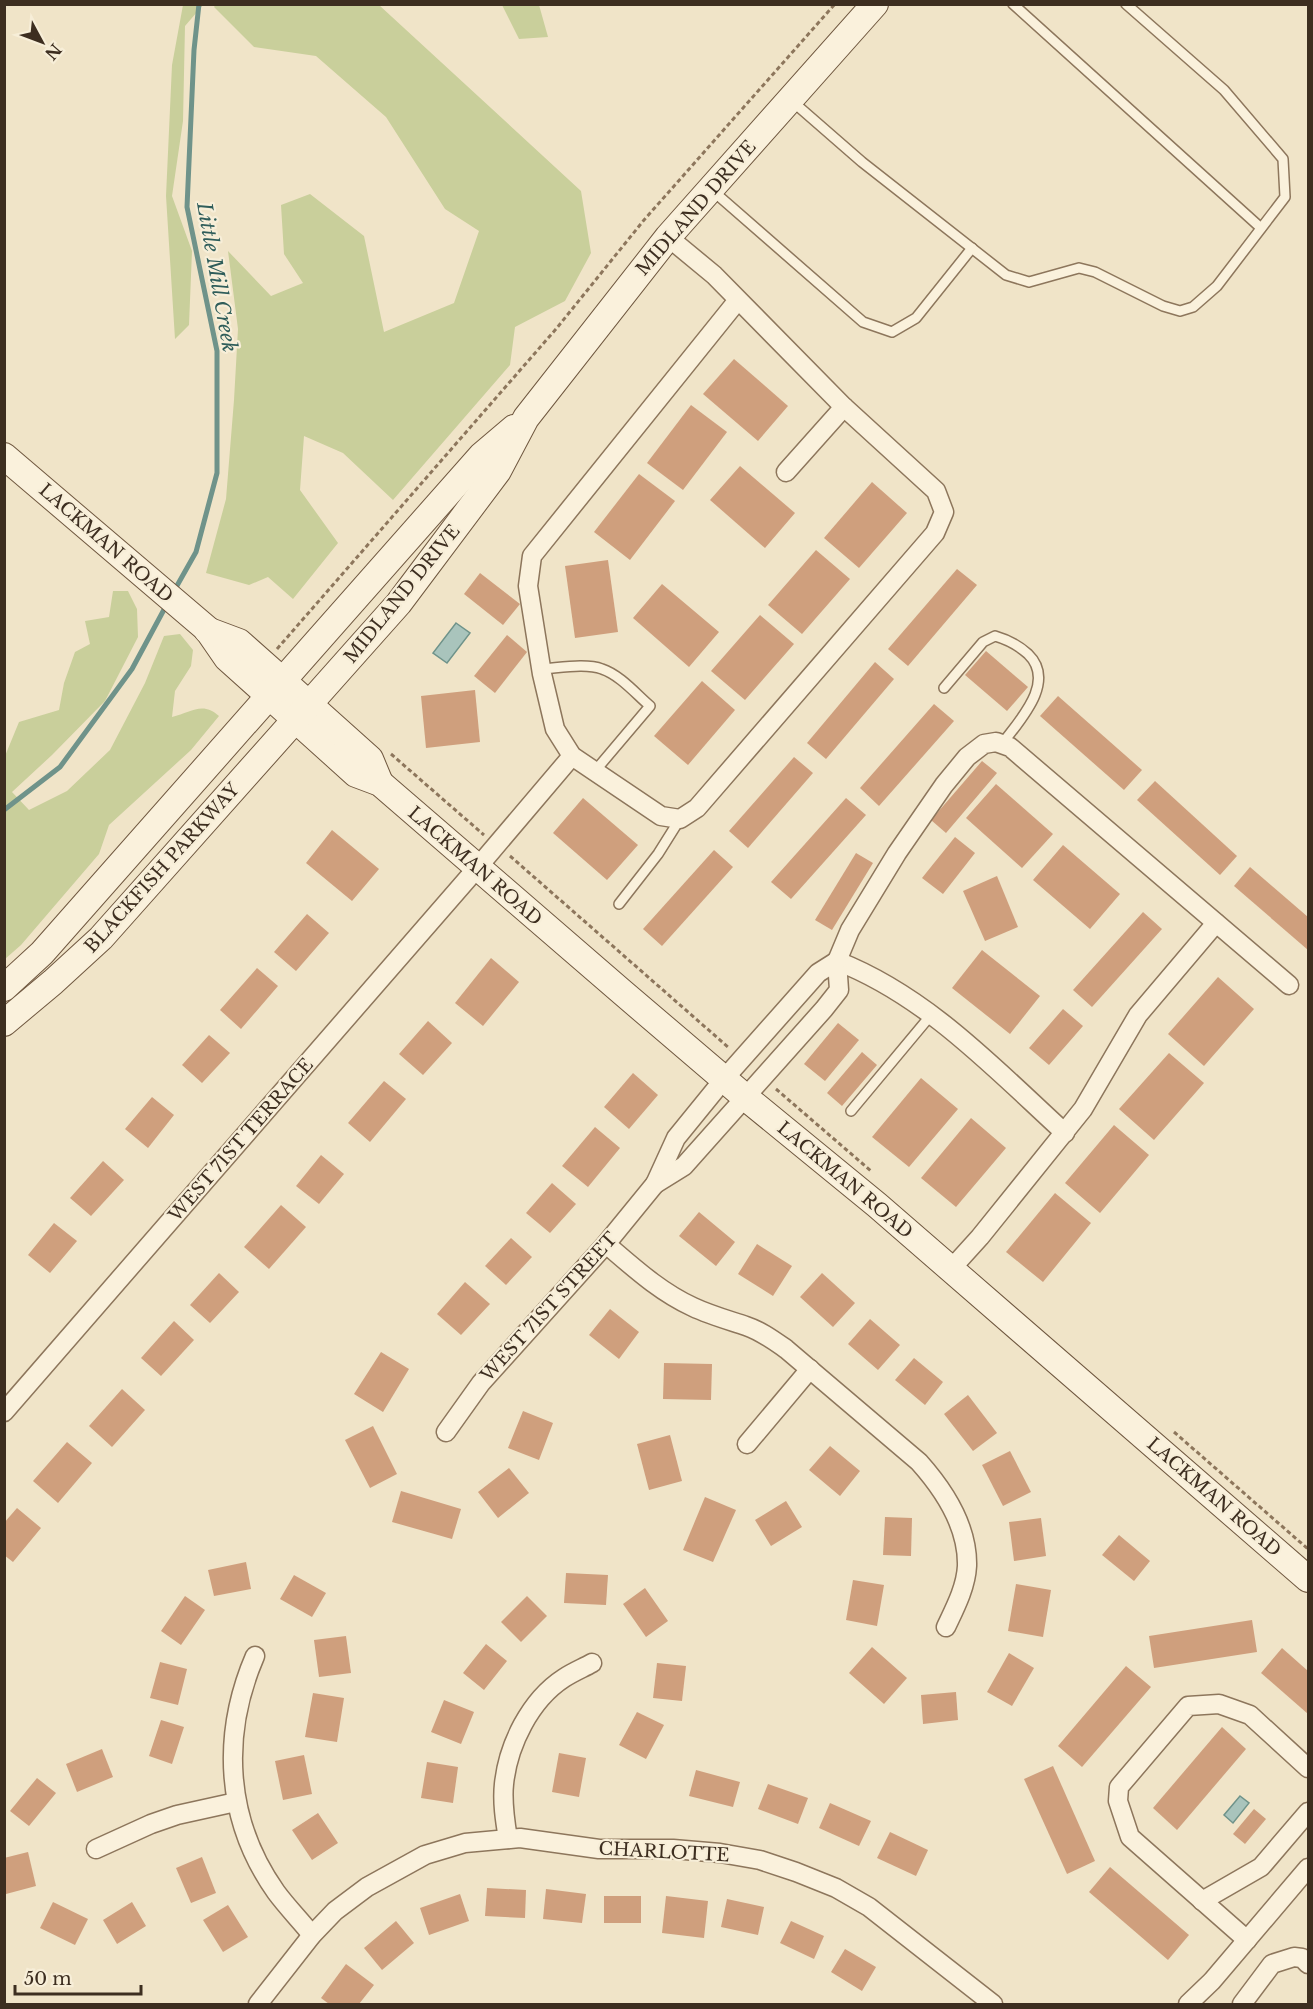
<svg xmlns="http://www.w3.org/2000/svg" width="1313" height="2009" font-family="'Libre Baskerville',serif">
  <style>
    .green { fill: #c9cf9b }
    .water { fill: #a9c4bc; stroke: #6f938a; stroke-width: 1.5 }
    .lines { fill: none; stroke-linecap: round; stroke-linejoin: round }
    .stream { stroke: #6f938a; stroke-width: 5 }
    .building { fill: #cf9f7d }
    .service-casing { stroke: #8d765c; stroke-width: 12 }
    .minor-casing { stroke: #8d765c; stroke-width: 21 }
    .secondary-casing { stroke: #6f573f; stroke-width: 28 }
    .path { stroke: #8d765c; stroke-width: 3; stroke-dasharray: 4.5 3; stroke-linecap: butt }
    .service { stroke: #faf1dc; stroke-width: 9 }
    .minor { stroke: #faf1dc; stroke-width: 18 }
    .secondary { stroke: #faf1dc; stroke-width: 26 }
    .labels { text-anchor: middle; stroke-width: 4.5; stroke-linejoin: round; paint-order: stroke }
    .street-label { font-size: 18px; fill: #3d2e20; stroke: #f7eed8 }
    .water-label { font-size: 20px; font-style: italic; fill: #2f5d5a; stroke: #f7eed8 }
  </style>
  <rect width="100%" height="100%" fill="#f0e4c8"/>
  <g class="green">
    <path d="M216 4 379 5 581 191 591 253 565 301 515 327 510 365 393 500 343 453 304 436 300 490 338 543 293 599 268 577 249 585 206 573 226 499 234 400 238 329 228 251 271 296 303 283 284 254 281 205 310 194 364 236 384 332 454 303 479 231 445 209 386 117 316 56 254 47 214 7Z"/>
    <path d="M183 5H203L185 26 183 121 172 196 192 251 189 325 175 339 166 196 172 65Z"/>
    <path d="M502 5H539L548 37 519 39Z"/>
    <path d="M113 591H128L137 609 138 637 105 701 52 755 12 792 29 810 67 791 110 750 145 683 164 636 180 634 193 650 191 666 175 691 172 717C191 712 203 701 219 716L191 750 109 825 99 854 21 945 5 959V756L19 722 59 710 64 683 75 652 90 644 85 621 109 617Z"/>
  </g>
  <g class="water">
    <path d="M456 623 470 633 447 663 433 653Z"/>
    <path d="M1240 1796 1249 1803 1233 1823 1224 1815Z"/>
  </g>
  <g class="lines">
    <g class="stream">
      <path d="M174 591 196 552 217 473V351L187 207 194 50 199 4"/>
      <path d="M4 810 60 767 132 669 167 604"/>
    </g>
  </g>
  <g class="building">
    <path d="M734 359 788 406 758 441 703 394Z"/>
    <path d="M691 405 727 432 683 490 647 463Z"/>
    <path d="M740 466 795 513 765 548 710 500Z"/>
    <path d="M639 474 675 501 630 560 594 532Z"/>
    <path d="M872 482 907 513 859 568 824 538Z"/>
    <path d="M816 550 850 579 802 634 768 605Z"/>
    <path d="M608 560 618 632 575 638 565 566Z"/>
    <path d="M957 569 977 585 908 666 888 649Z"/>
    <path d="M480 573 520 604 503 625 464 594Z"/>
    <path d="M662 584 719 632 689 667 633 618Z"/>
    <path d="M760 615 794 644 745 700 711 671Z"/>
    <path d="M507 635 527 652 495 693 474 676Z"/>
    <path d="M986 651 1028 687 1007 711 965 675Z"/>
    <path d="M875 662 894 679 826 759 807 743Z"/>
    <path d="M702 681 735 710 688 765 654 736Z"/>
    <path d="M475 690 480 742 426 748 421 696Z"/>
    <path d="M1058 696 1142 770 1124 790 1040 716Z"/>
    <path d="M934 704 954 721 879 806 860 788Z"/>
    <path d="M794 757 813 773 748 848 729 831Z"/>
    <path d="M982 761 997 773 946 833 931 820Z"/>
    <path d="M1155 781 1237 856 1220 875 1137 800Z"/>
    <path d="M996 784 1053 834 1022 868 966 818Z"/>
    <path d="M583 798 638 845 607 880 553 833Z"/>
    <path d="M846 798 866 815 791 899 771 882Z"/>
    <path d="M332 830 379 869 352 901 306 863Z"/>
    <path d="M955 837 975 853 943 894 922 878Z"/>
    <path d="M1063 845 1120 894 1090 929 1033 880Z"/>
    <path d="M714 850 733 867 662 946 643 929Z"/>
    <path d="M856 853 873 863 832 930 815 920Z"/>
    <path d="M1250 867 1308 917V950L1234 886Z"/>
    <path d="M997 876 1018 927 985 941 963 891Z"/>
    <path d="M1143 912 1162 929 1092 1007 1073 990Z"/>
    <path d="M307 914 329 933 296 971 274 952Z"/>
    <path d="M982 950 1040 996 1010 1034 952 988Z"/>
    <path d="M491 958 519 982 483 1026 455 1003Z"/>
    <path d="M257 968 278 986 241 1029 220 1010Z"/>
    <path d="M1218 977 1254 1009 1204 1066 1168 1034Z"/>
    <path d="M1063 1009 1083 1026 1049 1065 1029 1048Z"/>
    <path d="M428 1021 452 1043 423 1075 399 1054Z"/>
    <path d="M838 1023 859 1040 825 1081 804 1064Z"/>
    <path d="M209 1035 230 1053 202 1083 182 1065Z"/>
    <path d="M862 1052 877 1065 842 1106 827 1093Z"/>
    <path d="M1169 1053 1204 1083 1154 1140 1119 1109Z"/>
    <path d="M633 1073 658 1095 629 1129 604 1107Z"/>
    <path d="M921 1078 958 1109 909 1167 872 1137Z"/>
    <path d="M384 1081 406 1099 370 1142 348 1123Z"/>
    <path d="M152 1097 174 1115 148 1148 125 1129Z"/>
    <path d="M971 1118 1006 1148 956 1207 921 1178Z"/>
    <path d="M1114 1125 1149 1155 1100 1213 1065 1183Z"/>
    <path d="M595 1127 620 1148 588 1187 562 1166Z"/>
    <path d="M321 1155 344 1174 319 1204 296 1186Z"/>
    <path d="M103 1161 124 1180 91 1216 70 1198Z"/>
    <path d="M552 1183 576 1204 550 1233 526 1213Z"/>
    <path d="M1055 1193 1091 1223 1043 1282 1006 1252Z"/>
    <path d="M281 1205 306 1227 269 1269 244 1247Z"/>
    <path d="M699 1212 735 1242 716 1266 679 1236Z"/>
    <path d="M54 1223 77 1241 50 1273 28 1255Z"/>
    <path d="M511 1238 532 1257 506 1285 485 1266Z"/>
    <path d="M757 1244 792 1266 773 1296 738 1274Z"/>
    <path d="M219 1273 239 1292 210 1323 190 1305Z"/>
    <path d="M822 1273 855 1303 833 1327 800 1297Z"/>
    <path d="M465 1282 490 1304 461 1335 437 1314Z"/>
    <path d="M610 1309 639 1332 619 1359 589 1335Z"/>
    <path d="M870 1319 900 1345 878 1370 848 1344Z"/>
    <path d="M174 1321 194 1340 161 1376 141 1358Z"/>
    <path d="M381 1352 409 1369 383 1412 354 1394Z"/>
    <path d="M914 1358 943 1382 925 1405 895 1380Z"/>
    <path d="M664 1363 712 1364 711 1400 663 1399Z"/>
    <path d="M122 1389 145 1410 112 1447 89 1426Z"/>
    <path d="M968 1395 997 1433 973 1451 944 1414Z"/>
    <path d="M523 1411 553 1423 539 1460 508 1448Z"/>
    <path d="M373 1426 397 1474 370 1488 345 1440Z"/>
    <path d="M670 1435 682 1481 649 1490 637 1444Z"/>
    <path d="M67 1442 92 1463 58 1503 33 1481Z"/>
    <path d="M830 1446 860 1471 840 1496 809 1470Z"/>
    <path d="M1010 1451 1031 1492 1003 1506 982 1465Z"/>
    <path d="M509 1468 529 1493 498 1518 478 1492Z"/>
    <path d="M401 1491 461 1509 452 1539 392 1522Z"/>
    <path d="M705 1497 736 1510 713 1562 683 1550Z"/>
    <path d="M786 1501 802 1527 771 1546 755 1520Z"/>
    <path d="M17 1508 41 1528 13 1562 4 1555V1523Z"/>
    <path d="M885 1517 912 1518 911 1556 883 1555Z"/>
    <path d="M1041 1518 1046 1556 1014 1561 1009 1522Z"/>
    <path d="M1119 1535 1150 1561 1134 1581 1102 1555Z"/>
    <path d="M246 1562 251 1589 214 1596 208 1570Z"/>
    <path d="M566 1573 608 1575 606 1605 564 1603Z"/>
    <path d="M294 1575 326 1593 312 1617 280 1599Z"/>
    <path d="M853 1580 884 1585 877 1626 846 1620Z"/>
    <path d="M1016 1584 1051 1590 1043 1637 1008 1631Z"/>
    <path d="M645 1588 668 1621 646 1637 623 1604Z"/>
    <path d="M185 1596 205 1610 181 1645 161 1631Z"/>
    <path d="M527 1596 547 1616 521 1642 501 1622Z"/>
    <path d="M1252 1620 1257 1652 1154 1668 1149 1636Z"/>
    <path d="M346 1636 351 1673 319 1677 314 1640Z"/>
    <path d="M486 1644 507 1661 484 1690 463 1673Z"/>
    <path d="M872 1647 907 1678 884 1704 849 1673Z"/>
    <path d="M1282 1648 1308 1671V1714L1261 1673Z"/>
    <path d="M1009 1653 1034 1668 1012 1706 987 1692Z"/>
    <path d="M160 1662 187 1669 178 1705 150 1698Z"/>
    <path d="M657 1663 686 1666 682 1701 653 1698Z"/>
    <path d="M1126 1666 1151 1687 1082 1767 1058 1746Z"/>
    <path d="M956 1692 958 1720 923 1724 921 1695Z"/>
    <path d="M313 1693 344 1698 337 1742 305 1737Z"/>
    <path d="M444 1700 474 1712 461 1744 431 1732Z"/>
    <path d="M637 1712 664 1725 646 1759 619 1745Z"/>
    <path d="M161 1720 184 1727 172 1764 149 1756Z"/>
    <path d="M1222 1727 1246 1749 1177 1830 1153 1808Z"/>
    <path d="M102 1749 113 1777 77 1792 66 1764Z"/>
    <path d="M559 1753 586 1758 579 1797 552 1792Z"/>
    <path d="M304 1755 312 1794 283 1800 275 1761Z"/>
    <path d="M427 1762 458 1767 453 1803 421 1798Z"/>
    <path d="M1053 1766 1095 1861 1067 1874 1024 1779Z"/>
    <path d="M696 1770 740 1782 733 1807 689 1796Z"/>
    <path d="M37 1778 56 1793 29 1826 10 1811Z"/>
    <path d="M768 1784 808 1798 798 1824 758 1809Z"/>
    <path d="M830 1803 871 1821 859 1846 819 1828Z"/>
    <path d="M1254 1809 1266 1819 1245 1844 1233 1834Z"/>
    <path d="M318 1813 338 1843 312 1860 292 1830Z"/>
    <path d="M890 1832 928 1850 916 1876 877 1858Z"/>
    <path d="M28 1852 36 1886 6 1894 4 1858Z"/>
    <path d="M202 1857 216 1893 191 1903 176 1868Z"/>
    <path d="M1110 1867 1189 1935 1168 1960 1089 1892Z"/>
    <path d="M487 1888 526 1890 525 1918 485 1916Z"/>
    <path d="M546 1889 586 1894 582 1923 543 1919Z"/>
    <path d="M460 1894 469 1921 429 1935 420 1908Z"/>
    <rect x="604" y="1896" width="37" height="27"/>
    <path d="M666 1896 708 1901 704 1938 662 1933Z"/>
    <path d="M727 1899 764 1907 758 1935 721 1927Z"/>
    <path d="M53 1902 88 1919 75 1945 40 1928Z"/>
    <path d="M132 1902 146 1926 117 1944 103 1920Z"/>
    <path d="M228 1905 248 1937 223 1952 203 1920Z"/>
    <path d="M396 1921 414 1943 382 1970 364 1948Z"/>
    <path d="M791 1921 824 1936 814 1959 780 1943Z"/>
    <path d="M845 1949 876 1967 862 1991 831 1972Z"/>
    <path d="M346 1964 374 1985 359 2004H329L321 1998Z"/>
  </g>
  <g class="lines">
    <g class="service-casing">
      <g id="service">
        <path d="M1013 4 1261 228"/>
        <path d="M792 101 862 162 1006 275 1029 282 1079 268 1095 272 1163 306 1180 311 1193 307 1217 286 1285 197 1283 159 1224 90 1126 4"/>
        <path d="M713 191 863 322 892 332 916 318 972 248"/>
        <path d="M541 669C559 668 586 663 602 669 620 675 636 694 650 706L595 771"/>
        <path d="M944 688 983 642 995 636C1009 640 1018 645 1028 654 1057 682 1019 721 1002 744"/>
        <path d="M619 904 658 854 680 819"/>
        <path d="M851 1111 931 1015"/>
      </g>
    </g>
    <g class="minor-casing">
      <g id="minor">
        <path d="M668 237 714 275 844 407 936 491 944 512 935 533 697 808 680 819 661 816 572 756 555 729 542 674 528 586 532 556 738 300"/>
        <path d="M786 472 844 407"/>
        <path d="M837 961C927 996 995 1069 1065 1133"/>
        <path d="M655 1184 684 1166 824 1009 839 990 837 961 850 930 897 853 944 785 967 757 984 744 996 742 1010 747 1289 985"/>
        <path d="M606 1244C633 1267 660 1292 693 1307 710 1315 728 1320 746 1326 761 1331 773 1340 786 1349L919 1462C944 1490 968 1527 967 1566 966 1587 955 1608 946 1627"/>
        <path d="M951 1269 980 1237 1083 1109 1138 1015 1216 923"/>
        <path d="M4 1412 477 868 572 756"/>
        <path d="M446 1432 481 1383 606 1244 655 1184 676 1138 724 1079 818 973 837 961"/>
        <path d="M747 1444 810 1369"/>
        <path d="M255 1656C221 1735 225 1820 276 1892 287 1907 300 1920 312 1935"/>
        <path d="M508 1839C505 1821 502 1802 504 1784 508 1745 530 1700 564 1678 573 1672 583 1668 592 1663"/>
        <path d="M96 1849 151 1824 177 1815 236 1802"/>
        <path d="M1202 1901 1261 1867 1308 1812"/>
        <path d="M1247 1940 1130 1837 1118 1801 1119 1787 1188 1706 1219 1704 1250 1715 1308 1768"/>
        <path d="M258 2004 312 1935 335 1911 367 1887 425 1855 465 1843 520 1838 599 1849H673L720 1853 760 1860 796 1872 836 1888 869 1907 993 2004"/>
        <path d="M1188 2004 1212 1981 1308 1868"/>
        <path d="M1242 2004 1272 1964 1294 1957 1302 1958 1308 1964"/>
      </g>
    </g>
    <g class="secondary-casing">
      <g id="secondary">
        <path d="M4 456 207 629 227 658 356 774 380 783 622 992 745 1097 877 1205 1308 1579"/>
        <path d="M207 630 239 642 283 681 370 759 380 783"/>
        <path d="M4 988 42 953 481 456 514 428"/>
        <path d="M4 1023 53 982 101 938 399 603 498 471 526 418 668 237 875 4"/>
      </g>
    </g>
    <g class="path">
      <path d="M277 649 556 329 644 220 835 4"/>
      <path d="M391 754 484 835"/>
      <path d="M510 856 728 1047"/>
      <path d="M776 1089 871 1171"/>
      <path d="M1174 1432 1308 1549"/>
    </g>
    <use href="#service" class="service"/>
    <use href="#minor" class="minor"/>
    <use href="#secondary" class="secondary"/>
  </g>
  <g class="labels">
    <g class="street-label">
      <text transform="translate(696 208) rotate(-49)" y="6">MIDLAND DRIVE</text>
      <text transform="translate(106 543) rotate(41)" y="6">LACKMAN ROAD</text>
      <text transform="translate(402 594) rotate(-51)" y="6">MIDLAND DRIVE</text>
      <text transform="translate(475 866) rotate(41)" y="6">LACKMAN ROAD</text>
      <text transform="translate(162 868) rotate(-48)" y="6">BLACKFISH PARKWAY</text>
      <text transform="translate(241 1140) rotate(-49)" y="6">WEST 71ST TERRACE</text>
      <text transform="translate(845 1180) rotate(40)" y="6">LACKMAN ROAD</text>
      <text transform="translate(549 1307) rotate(-48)" y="6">WEST 71ST STREET</text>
      <text transform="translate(1214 1497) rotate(41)" y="6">LACKMAN ROAD</text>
      <text transform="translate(664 1852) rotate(3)" y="6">CHARLOTTE</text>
    </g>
    <g class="water-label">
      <text transform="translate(217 277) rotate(80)" y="7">Little Mill Creek</text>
    </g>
  </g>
  <rect width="1313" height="2009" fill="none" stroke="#3d2e20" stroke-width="12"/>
  <g transform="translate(42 42) rotate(131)" stroke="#f7eed8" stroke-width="4.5" paint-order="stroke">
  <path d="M0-4.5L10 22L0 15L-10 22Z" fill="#3d2e20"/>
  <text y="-9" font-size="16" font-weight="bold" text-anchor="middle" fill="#3d2e20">N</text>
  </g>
  <path d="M15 1985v9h126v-9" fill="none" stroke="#3d2e20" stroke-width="3"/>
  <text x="24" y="1985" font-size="18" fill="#3d2e20" stroke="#f7eed8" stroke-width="4.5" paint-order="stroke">50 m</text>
</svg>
